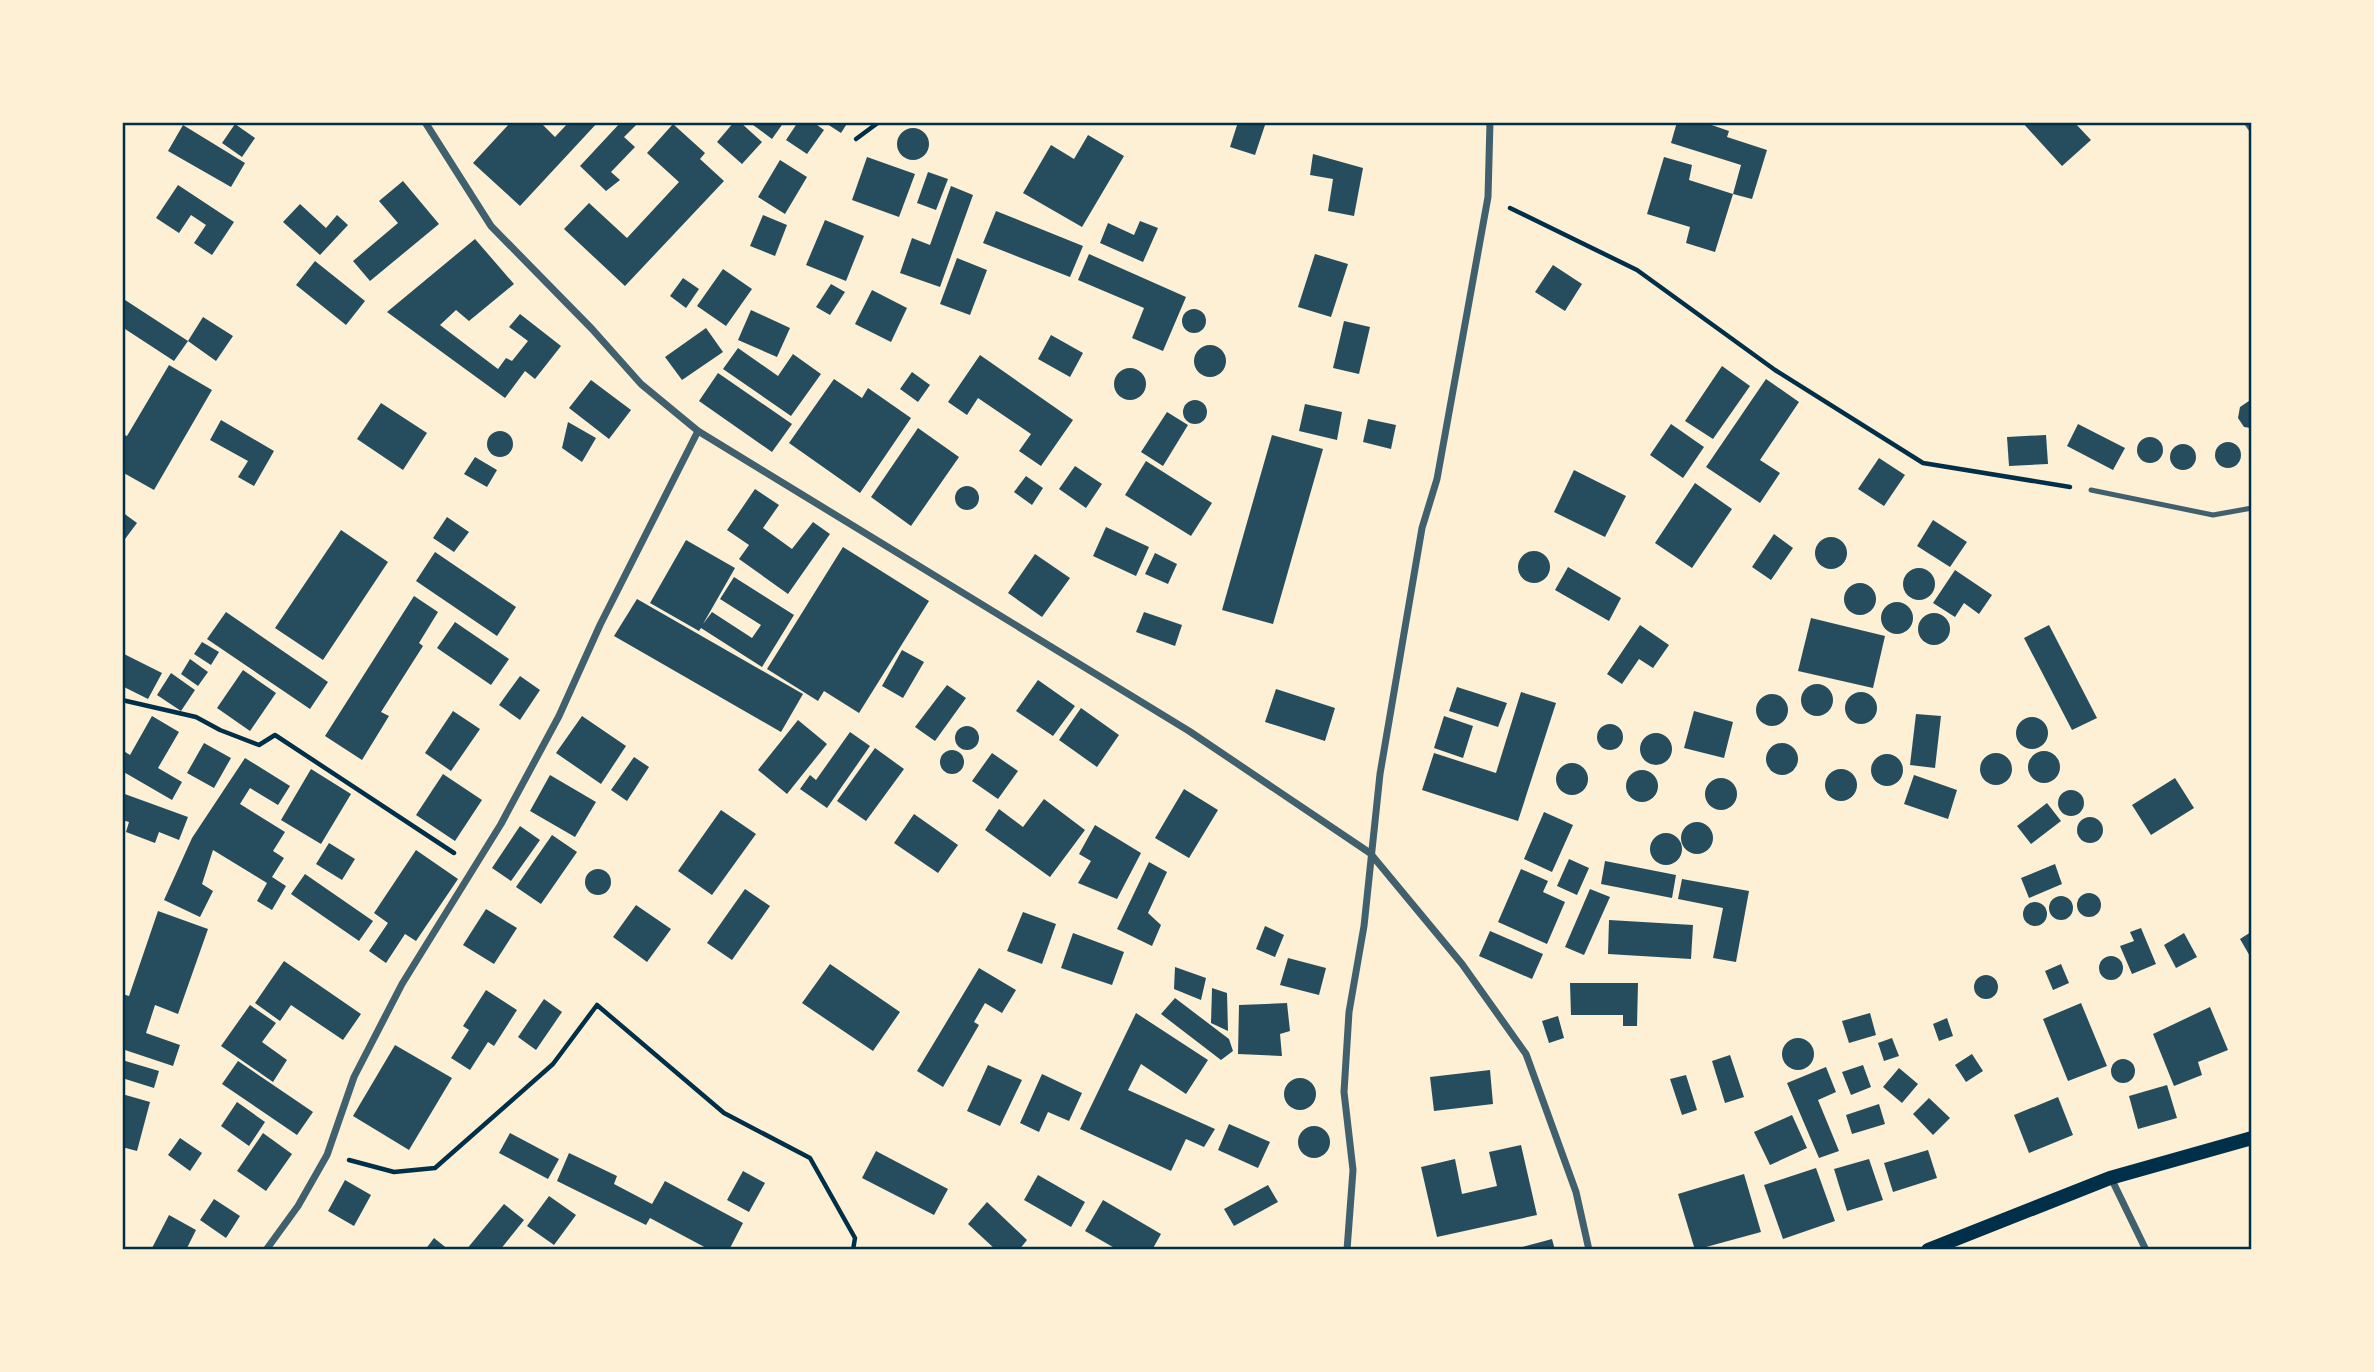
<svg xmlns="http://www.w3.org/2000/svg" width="2374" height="1372" font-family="'Titillium Web',sans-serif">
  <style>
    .building { fill: #264d5e }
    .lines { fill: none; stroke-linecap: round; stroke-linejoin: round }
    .path { stroke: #003049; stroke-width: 4.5 }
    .service { stroke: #3f606c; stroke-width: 5 }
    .minor { stroke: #3f606c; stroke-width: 7 }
    .secondary { stroke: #003049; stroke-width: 14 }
    .neatline { fill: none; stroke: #003049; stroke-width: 2.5 }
  </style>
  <rect width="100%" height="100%" fill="#fdf0d5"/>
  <g class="building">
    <path d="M511 122H540L555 137 569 122H598L520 206 473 163Z"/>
    <path d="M621 122H639L624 137 635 147 611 172 620 180 606 191 580 166Z"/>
    <path d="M734 122H740L762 142 742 164 717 142Z"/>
    <path d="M749 122H784L772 139Z"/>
    <path d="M798 122H813L824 130 807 154 786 140Z"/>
    <path d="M824 122H848L841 133Z"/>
    <path d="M1238 122H1266L1255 155 1230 147Z"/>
    <path d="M1677 122H1703L1729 131 1727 137 1767 150 1752 199 1733 194 1741 165 1671 143Z"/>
    <path d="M2022 122H2074L2091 140 2062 166Z"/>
    <path d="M235 124 255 138 242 157 222 143Z"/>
    <path d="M673 124 705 153 700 159 724 181 625 286 564 229 589 203 627 238 679 182 647 153Z"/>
    <path d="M183 125 245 163 231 187 168 151Z"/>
    <circle cx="913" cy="144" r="16"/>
    <path d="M1088 135 1124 156 1082 227 1023 193 1051 145 1074 159Z"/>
    <path d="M1313 154 1363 168 1354 216 1328 211 1333 179 1310 175Z"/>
    <path d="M867 157 915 174 899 217 852 200Z"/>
    <path d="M1664 157 1692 165 1689 180 1733 194 1715 252 1686 243 1690 227 1647 214Z"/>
    <path d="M780 160 807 177 785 214 758 197Z"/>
    <path d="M928 172 948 179 936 210 917 203Z"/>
    <path d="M403 181 439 224 370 281 353 261 398 223 379 201Z"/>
    <path d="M178 185 234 222 212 255 194 243 206 225 191 215 179 233 156 218Z"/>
    <path d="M951 186 973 195 940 287 900 273 912 238 930 245Z"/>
    <path d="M300 204 326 228 337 215 348 225 320 255 283 222Z"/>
    <path d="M996 211 1083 246 1070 277 983 243Z"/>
    <path d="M763 215 787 225 775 256 750 246Z"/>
    <path d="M825 220 864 236 846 281 806 265Z"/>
    <path d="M1140 221 1158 228 1143 262 1100 243 1108 223 1134 235Z"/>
    <path d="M475 239 514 284 469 321 456 310 440 325 498 369 506 358 512 361 528 341 509 327 520 314 561 346 535 379 525 371 505 398 387 312Z"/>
    <path d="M1089 254 1186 297 1163 351 1132 338 1144 308 1078 280Z"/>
    <path d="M1315 254 1348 264 1331 317 1298 307Z"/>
    <path d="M957 258 987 270 970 315 940 304Z"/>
    <path d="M315 261 365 301 346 325 296 285Z"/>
    <path d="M1553 265 1582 284 1565 311 1535 292Z"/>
    <path d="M723 269 752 289 726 326 697 306Z"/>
    <path d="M683 278 699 289 686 308 670 296Z"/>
    <path d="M831 284 845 292 830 315 816 307Z"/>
    <path d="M872 290 907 308 891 342 855 324Z"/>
    <path d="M122 298 188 341 203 317 233 336 216 361 188 341 174 361 122 327Z"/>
    <circle cx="1194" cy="321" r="12"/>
    <path d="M751 310 790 328 777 357 738 340Z"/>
    <path d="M1344 321 1370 327 1359 374 1333 368Z"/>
    <path d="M706 328 723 352 682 380 665 357Z"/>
    <path d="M1051 335 1083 353 1070 377 1038 359Z"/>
    <circle cx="1210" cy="361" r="16"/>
    <path d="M738 348 778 376 793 354 821 374 791 416 723 369Z"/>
    <path d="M980 355 1073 420 1041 466 1019 451 1031 434 978 398 967 415 948 402Z"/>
    <path d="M169 365 212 390 154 490 122 472V434L127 436Z"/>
    <path d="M1722 366 1750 386 1713 439 1685 421Z"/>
    <circle cx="1130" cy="384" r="16"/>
    <path d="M912 372 930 385 918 402 900 389Z"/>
    <path d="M718 373 792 424 772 452 699 401Z"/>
    <path d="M834 379 862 398 868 388 911 418 860 493 789 443Z"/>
    <path d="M1766 379 1799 402 1760 460 1780 473 1760 503 1706 467Z"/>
    <path d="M591 380 631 410 609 439 569 408Z"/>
    <circle cx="1195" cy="412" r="12"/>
    <path d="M2249 401 2251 402V428L2244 427 2238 418 2240 407Z"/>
    <path d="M381 403 427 433 403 470 357 439Z"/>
    <path d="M1305 404 1342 412 1337 440 1299 431Z"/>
    <path d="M1167 412 1188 425 1163 466 1141 452Z"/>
    <path d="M1368 419 1396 425 1391 449 1363 442Z"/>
    <path d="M221 420 274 451 254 486 238 477 248 461 210 440Z"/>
    <path d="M568 422 596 438 582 462 562 448Z"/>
    <path d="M1671 424 1704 447 1683 478 1650 455Z"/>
    <path d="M2078 424 2125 448 2113 470 2067 446Z"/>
    <path d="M918 428 959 457 911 526 871 497Z"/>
    <circle cx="500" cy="444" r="13"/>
    <path d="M1272 435 1323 449 1273 624 1222 610Z"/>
    <path d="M2046 435 2048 464 2009 466 2007 437Z"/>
    <circle cx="2150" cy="450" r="13"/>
    <circle cx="2228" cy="455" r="13"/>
    <circle cx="2183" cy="457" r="13"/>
    <path d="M475 457 497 470 487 487 464 474Z"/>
    <path d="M1879 458 1905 475 1884 506 1858 489Z"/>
    <path d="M1146 461 1212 503 1191 536 1125 495Z"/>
    <path d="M1075 466 1102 484 1086 508 1059 489Z"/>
    <path d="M1574 470 1626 496 1605 537 1554 512Z"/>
    <path d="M1026 476 1043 488 1032 505 1014 492Z"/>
    <path d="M1695 483 1732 509 1692 568 1655 543Z"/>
    <circle cx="967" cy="498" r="12"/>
    <path d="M755 489 779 505 763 528 792 549 813 522 830 534 788 594 739 559 749 545 727 530Z"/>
    <path d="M122 512 137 523 122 543Z"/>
    <path d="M447 517 469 532 454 552 433 538Z"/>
    <path d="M1933 520 1967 542 1950 567 1917 546Z"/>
    <path d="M1106 527 1149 547 1136 576 1093 556Z"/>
    <path d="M341 530 388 562 323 660 275 628Z"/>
    <path d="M1774 534 1793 548 1771 580 1752 567Z"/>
    <circle cx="1831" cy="553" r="16"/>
    <path d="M686 540 735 568 703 624 712 612 752 638 761 625 720 599 734 577 794 615 762 667 701 628 699 631 650 603Z"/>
    <path d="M843 547 929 601 859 713 824 691 818 701 767 669Z"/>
    <circle cx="1534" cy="567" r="16"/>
    <path d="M435 552 516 607 497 636 416 581Z"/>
    <path d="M1155 553 1177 564 1168 584 1145 574Z"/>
    <path d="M1035 554 1070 578 1042 617 1008 593Z"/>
    <path d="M1568 567 1621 598 1609 621 1555 590Z"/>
    <circle cx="1919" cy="584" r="16"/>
    <path d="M1955 570 1992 595 1979 614 1964 603 1955 617 1933 603Z"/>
    <circle cx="1860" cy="599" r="16"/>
    <path d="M414 596 438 612 419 643 423 646 381 712 389 716 362 760 325 736Z"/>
    <path d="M637 599 803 694 781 732 614 636Z"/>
    <circle cx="1897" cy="618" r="16"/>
    <path d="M226 612 328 682 310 709 207 639Z"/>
    <path d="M1144 612 1182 625 1175 646 1136 632Z"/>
    <circle cx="1934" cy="629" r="16"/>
    <path d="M1811 618 1885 636 1873 688 1798 671Z"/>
    <path d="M455 622 509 659 491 685 437 648Z"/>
    <path d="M1640 625 1669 645 1653 668 1639 659 1622 684 1607 674Z"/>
    <path d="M2049 625 2097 718 2072 730 2024 638Z"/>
    <path d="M202 642 219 652 211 665 194 654Z"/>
    <path d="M902 650 924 662 903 698 882 686Z"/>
    <path d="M122 653 162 673 148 699 122 686Z"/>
    <path d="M190 659 208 672 198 686 181 674Z"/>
    <path d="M243 670 276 693 250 731 217 708Z"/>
    <path d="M171 673 195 690 181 711 157 695Z"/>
    <path d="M520 676 540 690 520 720 499 705Z"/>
    <path d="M1038 680 1075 706 1053 736 1016 711Z"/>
    <circle cx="1817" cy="700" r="16"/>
    <path d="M947 685 966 698 935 741 915 727Z"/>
    <path d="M1457 687 1507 703 1498 727 1449 711Z"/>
    <path d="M1276 689 1335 708 1325 741 1265 722Z"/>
    <path d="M1521 692 1556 703 1518 821 1422 790 1434 753 1496 773Z"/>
    <circle cx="1861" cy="708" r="16"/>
    <circle cx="1772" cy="710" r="16"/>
    <path d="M1081 708 1119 735 1097 767 1059 740Z"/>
    <path d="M453 711 480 729 451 771 425 753Z"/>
    <path d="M1694 711 1733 722 1724 758 1684 748Z"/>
    <path d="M1916 714 1941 716 1935 768 1910 765Z"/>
    <path d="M152 716 179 732 158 768 182 782 172 800 122 771V750L130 755Z"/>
    <path d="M582 716 626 746 601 784 556 753Z"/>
    <path d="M1444 716 1473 726 1463 758 1434 748Z"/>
    <circle cx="2032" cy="733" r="16"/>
    <path d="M798 720 827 744 787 794 758 770Z"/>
    <circle cx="1610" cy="737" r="13"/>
    <circle cx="967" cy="738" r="12"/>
    <path d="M850 732 870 746 827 808 800 789 810 775 816 780Z"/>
    <circle cx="1656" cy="749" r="16"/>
    <path d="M204 743 231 758 214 788 187 773Z"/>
    <circle cx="1782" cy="759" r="16"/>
    <path d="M875 748 904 769 866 821 837 801Z"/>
    <circle cx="952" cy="762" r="12"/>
    <circle cx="2044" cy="767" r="16"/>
    <path d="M992 753 1018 771 998 799 972 781Z"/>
    <circle cx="1996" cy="769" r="16"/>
    <circle cx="1887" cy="770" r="16"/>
    <path d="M634 757 649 767 627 801 611 790Z"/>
    <path d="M245 758 290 786 278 805 250 788 240 804 285 832 273 851 284 858 272 877 286 886 272 910 257 901 267 883 213 850 202 884 213 891 200 917 164 900 192 838Z"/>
    <circle cx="1572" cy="779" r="16"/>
    <path d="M311 769 351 794 321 844 281 820Z"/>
    <circle cx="1841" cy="785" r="16"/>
    <circle cx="1642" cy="786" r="16"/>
    <path d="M443 774 482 800 455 841 416 815Z"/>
    <path d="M550 775 596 802 575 837 530 811Z"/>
    <path d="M1914 775 1957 790 1948 819 1904 804Z"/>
    <path d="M2175 778 2194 808 2151 835 2132 805Z"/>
    <circle cx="1721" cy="794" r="16"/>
    <path d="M1184 789 1218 810 1189 858 1155 838Z"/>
    <circle cx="2071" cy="803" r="13"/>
    <path d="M122 793 188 817 179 840 159 832 155 843 126 832 129 822 122 820Z"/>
    <path d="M1044 799 1085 830 1050 877 985 830 999 809 1023 827Z"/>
    <path d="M2047 803 2061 821 2031 844 2017 826Z"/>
    <path d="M721 810 756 834 712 895 678 871Z"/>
    <path d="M1544 812 1573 825 1552 872 1524 859Z"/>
    <path d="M914 814 958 845 938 873 894 843Z"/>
    <circle cx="2090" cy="830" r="13"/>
    <circle cx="1697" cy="838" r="16"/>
    <path d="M1095 825 1141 853 1117 899 1078 883 1091 861 1079 854Z"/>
    <path d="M520 826 540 840 511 881 492 868Z"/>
    <circle cx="1666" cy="849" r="16"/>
    <path d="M552 835 577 852 541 904 516 887Z"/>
    <path d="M329 843 355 859 342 880 316 864Z"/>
    <path d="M416 850 458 879 416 941 405 934 386 963 369 951 388 923 374 913Z"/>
    <path d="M1569 859 1589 868 1577 895 1557 886Z"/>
    <path d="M1605 861 1676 875 1672 898 1601 884Z"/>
    <path d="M1149 862 1167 872 1148 913 1161 925 1152 946 1117 929Z"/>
    <path d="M2055 864 2062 884 2029 898 2021 878Z"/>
    <circle cx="598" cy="882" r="13"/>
    <path d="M1521 869 1548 881 1543 892 1565 902 1547 944 1498 922Z"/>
    <path d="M305 874 373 921 359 941 291 894Z"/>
    <path d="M1682 879 1749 891 1736 962 1713 958 1723 908 1678 899Z"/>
    <path d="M745 889 770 906 732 960 707 943Z"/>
    <path d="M1590 889 1610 897 1584 955 1565 947Z"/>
    <circle cx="2089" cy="905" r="12"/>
    <circle cx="2061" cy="908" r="12"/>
    <circle cx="2035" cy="914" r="12"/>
    <path d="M636 905 671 929 647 962 613 937Z"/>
    <path d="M486 909 517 928 494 964 463 945Z"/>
    <path d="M158 911 208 929 178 1014 155 1005 146 1033 180 1045 173 1066 122 1049V994L129 996Z"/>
    <path d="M1023 912 1056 924 1042 964 1007 951Z"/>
    <path d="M1609 920 1693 925 1691 959 1608 954Z"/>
    <path d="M1265 926 1284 935 1275 957 1256 949Z"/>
    <path d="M2141 928 2156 964 2132 974 2120 946 2134 941 2130 932Z"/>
    <path d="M1490 931 1543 954 1532 979 1479 956Z"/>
    <path d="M2251 932V958L2240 939Z"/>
    <path d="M1073 933 1124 952 1112 985 1061 968Z"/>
    <path d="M2184 933 2197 957 2176 968 2164 945Z"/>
    <circle cx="2111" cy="968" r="12"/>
    <path d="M1288 958 1326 968 1319 995 1280 985Z"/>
    <path d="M284 961 361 1014 343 1040 291 1005 280 1021 255 1003Z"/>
    <path d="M830 964 900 1012 873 1051 802 1003Z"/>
    <path d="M2061 964 2069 983 2053 990 2045 971Z"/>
    <path d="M1175 967 1206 978 1201 1000 1174 989Z"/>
    <path d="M979 968 1016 990 1002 1013 985 1003 974 1022 979 1025 943 1087 917 1071Z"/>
    <circle cx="1986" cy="987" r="12"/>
    <path d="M1570 983H1638L1637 1026H1623V1015H1571Z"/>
    <path d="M1212 988 1227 993 1228 1031 1211 1023Z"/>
    <path d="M486 990 517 1010 494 1046 488 1042 470 1070 451 1058 469 1030 463 1026Z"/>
    <path d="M1175 998 1229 1039 1233 1051 1221 1060 1161 1014Z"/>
    <path d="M544 999 562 1012 536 1050 518 1037Z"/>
    <path d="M1287 1003 1290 1031 1280 1034 1282 1056 1238 1054 1239 1005Z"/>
    <path d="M2081 1003 2107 1066 2068 1081 2043 1019Z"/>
    <path d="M250 1005 276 1023 262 1042 287 1060 273 1082 221 1046Z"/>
    <path d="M2210 1007 2228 1050 2198 1062 2202 1075 2174 1086 2153 1034Z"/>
    <path d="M1136 1013 1208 1060 1186 1094 1141 1064 1128 1090 1215 1129 1204 1147 1186 1139 1171 1171 1080 1129Z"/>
    <path d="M1870 1013 1876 1035 1849 1043 1842 1021Z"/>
    <path d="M1558 1016 1564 1038 1549 1043 1542 1021Z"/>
    <path d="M1947 1018 1953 1036 1939 1041 1933 1024Z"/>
    <path d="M1892 1038 1899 1056 1884 1061 1878 1043Z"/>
    <circle cx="1798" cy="1054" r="16"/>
    <path d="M395 1045 452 1078 409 1150 353 1116Z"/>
    <path d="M1972 1054 1983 1071 1966 1082 1955 1065Z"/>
    <path d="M1730 1055 1744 1097 1725 1103 1712 1061Z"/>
    <circle cx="2123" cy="1071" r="12"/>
    <path d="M122 1060 159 1071 154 1088 122 1078Z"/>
    <path d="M238 1061 313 1112 297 1135 222 1084Z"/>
    <path d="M988 1065 1022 1080 1000 1126 967 1111Z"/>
    <path d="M1863 1065 1871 1087 1851 1095 1842 1072Z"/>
    <path d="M1826 1067 1836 1092 1818 1100 1839 1151 1819 1158 1787 1083Z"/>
    <path d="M1899 1068 1918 1084 1902 1103 1883 1087Z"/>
    <path d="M1490 1070 1493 1104 1434 1111 1430 1077Z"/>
    <path d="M1042 1074 1082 1093 1069 1121 1048 1112 1039 1132 1020 1123Z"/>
    <path d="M1686 1075 1697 1110 1682 1115 1670 1079Z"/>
    <circle cx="1300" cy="1094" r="16"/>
    <path d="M2167 1085 2177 1118 2138 1129 2129 1096Z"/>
    <path d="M122 1094 150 1102 137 1151 122 1147Z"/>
    <path d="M2058 1097 2073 1135 2029 1153 2014 1115Z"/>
    <path d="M1929 1098 1950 1118 1933 1135 1913 1114Z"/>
    <path d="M237 1102 265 1122 249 1146 221 1126Z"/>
    <path d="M1879 1104 1885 1124 1852 1134 1846 1115Z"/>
    <path d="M1792 1115 1807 1148 1770 1165 1754 1132Z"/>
    <path d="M1229 1124 1270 1142 1258 1168 1218 1150Z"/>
    <circle cx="1314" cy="1142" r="16"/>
    <path d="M263 1133 292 1154 266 1191 237 1171Z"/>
    <path d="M510 1133 559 1159 548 1179 499 1153Z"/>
    <path d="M180 1138 202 1153 190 1171 168 1155Z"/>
    <path d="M1521 1145 1537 1215 1437 1237 1421 1167 1455 1159 1462 1194 1497 1186 1489 1152Z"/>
    <path d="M1928 1150 1937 1178 1893 1192 1884 1163Z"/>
    <path d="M876 1151 948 1189 934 1215 862 1178Z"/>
    <path d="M569 1153 617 1176 614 1184 652 1204 665 1181 743 1223 729 1250H710L650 1218 646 1225 557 1181Z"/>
    <path d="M1869 1159 1883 1200 1847 1211 1834 1169Z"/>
    <path d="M1816 1168 1835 1221 1783 1239 1764 1185Z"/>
    <path d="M743 1171 765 1183 749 1212 727 1200Z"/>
    <path d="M1744 1174 1761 1232 1695 1250 1678 1194Z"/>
    <path d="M1038 1175 1085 1202 1071 1227 1024 1200Z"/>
    <path d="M345 1180 371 1195 354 1226 328 1211Z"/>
    <path d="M1268 1185 1278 1202 1234 1226 1224 1209Z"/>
    <path d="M549 1196 576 1215 554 1245 527 1226Z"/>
    <path d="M214 1199 240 1216 226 1238 200 1220Z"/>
    <path d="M1103 1200 1161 1234 1152 1250H1118L1085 1231Z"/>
    <path d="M987 1202 1027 1240 1019 1250H996L968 1224Z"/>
    <path d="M504 1204 524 1220 500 1250H466Z"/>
    <path d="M169 1215 196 1230 186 1250H151Z"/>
    <path d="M434 1238 449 1250H425Z"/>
    <path d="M1552 1239 1555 1250H1515V1249Z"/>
  </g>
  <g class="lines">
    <g class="path">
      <path d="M856 139 879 122"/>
      <path d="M1510 208 1637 270 1775 370 1923 463 2070 487"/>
      <path d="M122 700 196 717 220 730 259 745 275 735 454 853"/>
      <path d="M349 1160 394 1172 435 1168 553 1064 597 1005 724 1113 810 1158 855 1238 853 1250"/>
    </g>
    <path class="service" d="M2091 490 2213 515 2252 508"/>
    <g class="minor">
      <path d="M425 122 491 226 592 329 641 384 698 431 1189 731 1370 853 1462 964 1526 1054 1576 1192 1589 1250"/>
      <path d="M2247 122 2252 129"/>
      <path d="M2111 1178 2146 1250"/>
      <path d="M266 1250 298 1206 327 1155 354 1077 402 984 501 824 559 716 600 625 698 431"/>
      <path d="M1347 1250 1353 1170 1344 1092 1349 1012 1364 926 1380 774 1422 528 1437 479 1488 197 1490 122"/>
    </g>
    <path class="secondary" d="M1928 1250 2110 1178 2252 1138"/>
  </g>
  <rect width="2374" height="1372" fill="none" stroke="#fdf0d5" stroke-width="248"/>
  <rect x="124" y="124" width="2126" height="1124" class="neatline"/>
</svg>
